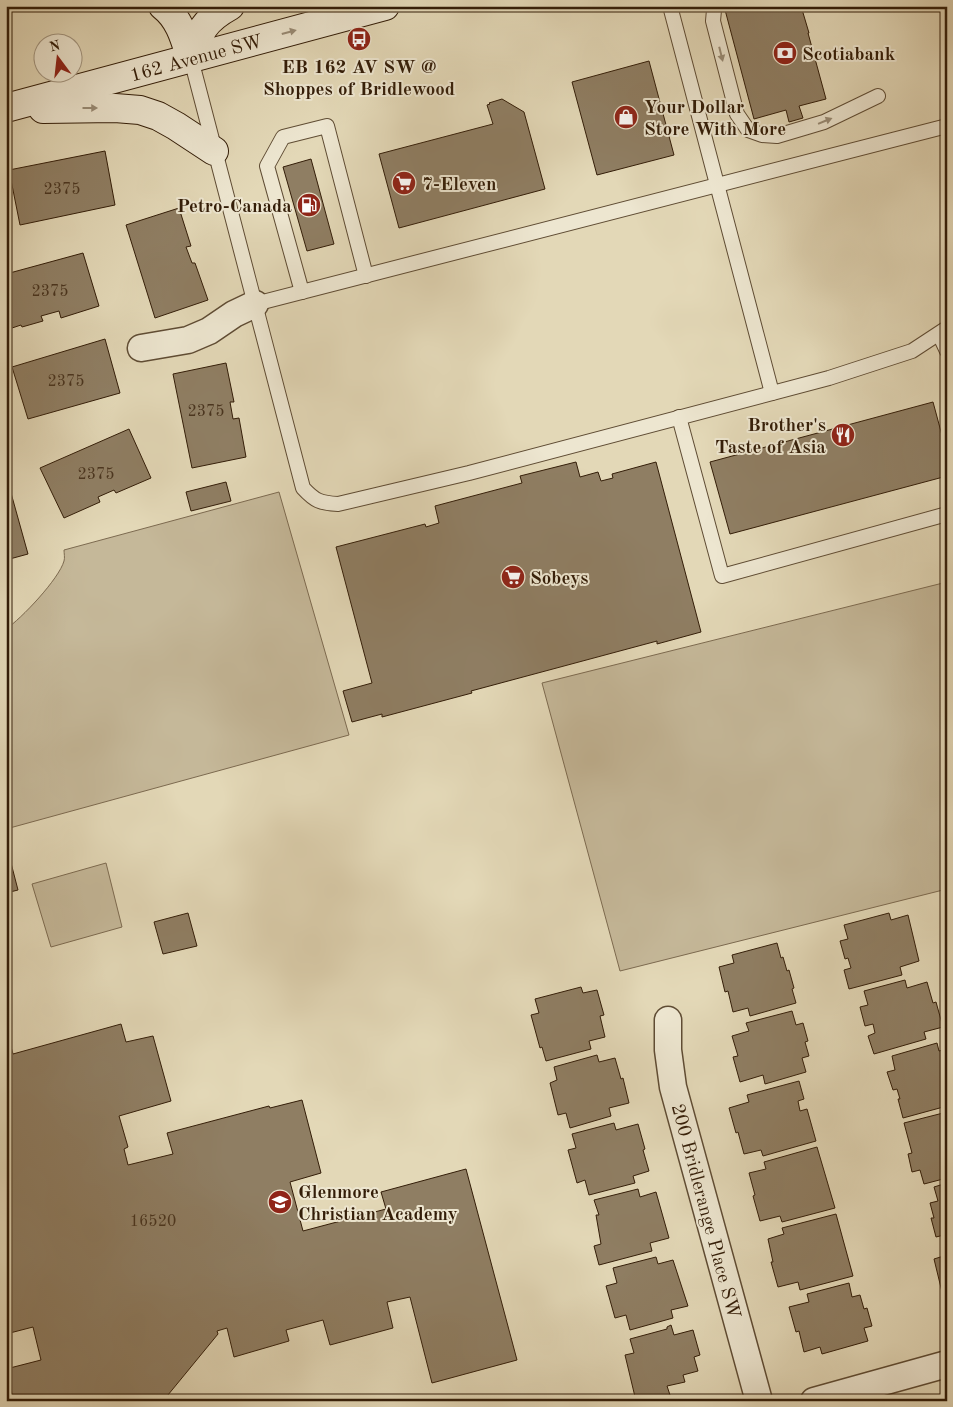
<svg xmlns="http://www.w3.org/2000/svg" width="953" height="1407" font-family="'Old Standard TT',serif">
  <style>
    .green { fill: #c5b899; stroke: #7c6a50 }
    .building { fill: #8f7e63; stroke: #331d08 }
    .lines { fill: none; stroke-linecap: round; stroke-linejoin: round }
    .lane-casing { stroke: #5f4c34; stroke-width: 16 }
    .street-casing { stroke: #5f4c34; stroke-width: 29 }
    .secondary-casing { stroke: #331d08; stroke-width: 30 }
    .lane { stroke: #ede6d0; stroke-width: 14 }
    .street { stroke: #ede6d0; stroke-width: 26 }
    .secondary { stroke: #ede6d0; stroke-width: 28 }
    .oneway { fill: #998c76 }
    .labels { text-anchor: middle; stroke-width: 4; stroke-linejoin: round; paint-order: stroke }
    .number-label { font-size: 16px; fill: #4a351f }
    .poi-label { font-size: 19px; font-weight: bold; fill: #331d08; stroke: #ede6d0; text-anchor: start }
    .street-label { font-size: 19px; fill: #331d08; stroke: #ede6d0 }
  </style>
  <rect width="100%" height="100%" fill="#e3d8b7"/>
  <filter id="stains"><feTurbulence type="fractalNoise" baseFrequency=".004" numOctaves="4"/><feColorMatrix values="0 0 0 0 .2 0 0 0 0 .09 0 0 0 0 .02 0 0 0 .5 -.17"/></filter>
  <radialGradient id="worn" r=".72"><stop offset=".6" stop-color="#630" stop-opacity="0"/><stop offset="1" stop-color="#630" stop-opacity=".3"/></radialGradient>
  <g class="green">
    <path d="M279 492 349 735 6 829V629C21 619 59 579 64 561 65 558 64 553 64 550Z"/>
    <path d="M947 582V889L620 971 542 683Z"/>
    <path d="M106 863 122 927 51 947 32 884Z"/>
  </g>
  <g class="building">
    <path d="M724 6H801L809 33H808L826 99 799 106 803 118 789 122 786 110 754 119Z"/>
    <path d="M649 61 674 155 597 175 572 82Z"/>
    <path d="M502 99 524 112 545 189 399 228 379 154 493 124 487 105 490 104 489 103Z"/>
    <path d="M105 151 115 205 20 225 9 170Z"/>
    <path d="M311 159 334 244 307 251 283 167Z"/>
    <path d="M179 208 191 246 186 247 192 263H195L208 300 155 318 126 225Z"/>
    <path d="M83 253 99 306 61 318 59 311 41 316 43 321 22 327 21 325 6 330V274Z"/>
    <path d="M105 339 120 393 28 419 12 367Z"/>
    <path d="M226 363 234 402H230L233 419 239 418 246 457 192 468 173 374Z"/>
    <path d="M933 402 947 454V476L730 534 710 462Z"/>
    <path d="M129 429 151 478 116 493 114 490 98 497 100 502 64 518 40 468Z"/>
    <path d="M576 462 580 477 598 472 601 481 613 478 612 474 656 462 701 632 657 644V641L471 691 472 693 382 717V714L352 722 343 691 372 683 336 547 425 524 426 527 439 523 435 506 522 483 520 476Z"/>
    <path d="M6 475 28 554 6 560Z"/>
    <path d="M226 482 231 501 191 511 186 492Z"/>
    <path d="M11 863 18 890 6 893V864Z"/>
    <path d="M188 913 197 946 163 954 154 922Z"/>
    <path d="M889 913 891 920 908 915 919 961 900 967 902 975 849 989 844 970 851 968 848 958 845 959 840 941 848 939 844 925Z"/>
    <path d="M777 943 781 958 783 957 787 971 789 970 794 988 792 989 796 1003 750 1016 748 1008 733 1012 728 991 725 992 719 967 734 963 732 955Z"/>
    <path d="M905 980 907 988 927 982 933 1003 936 1002 943 1027 924 1032 926 1039 874 1054 868 1036 875 1033 873 1024 865 1026 860 1007 868 1005 864 991Z"/>
    <path d="M581 987 583 993 597 990 604 1015 600 1016 605 1037 589 1041 591 1049 546 1061 542 1047 540 1048 531 1015 539 1013 535 999Z"/>
    <path d="M792 1011 796 1025 803 1023 808 1041 805 1042 809 1056 802 1058 806 1072 765 1084 763 1075 740 1082 733 1057 738 1056 732 1036 749 1031 746 1023Z"/>
    <path d="M121 1024 126 1042 153 1036 171 1101 119 1116 128 1147 124 1149 128 1165 173 1154 167 1133 269 1106 270 1108 302 1100 321 1173 290 1182 303 1231 386 1209 381 1192 466 1169 517 1360 432 1383 410 1297 387 1302 393 1328 330 1345 323 1320 286 1330 289 1341 234 1357 227 1328 217 1331 218 1334 163 1401H14L6 1369 41 1360 33 1327 6 1334V1029L13 1054Z"/>
    <path d="M937 1043 939 1051 947 1049V1106L903 1118 898 1099H900L897 1089 893 1090 887 1072 895 1070 892 1056Z"/>
    <path d="M597 1055 599 1062 615 1058 621 1079 623 1078 629 1103 609 1108 611 1116 570 1128 566 1113 558 1115 550 1083 557 1080 554 1067Z"/>
    <path d="M799 1081 804 1099 798 1101 800 1111 807 1109 816 1141 763 1156 761 1150 744 1154 738 1132 736 1133 729 1108 749 1102 747 1095Z"/>
    <path d="M947 1112V1178L924 1184 920 1170 912 1172 908 1154 912 1153 904 1123Z"/>
    <path d="M614 1123 616 1130 638 1124 645 1149 643 1150 649 1171 633 1176 635 1183 589 1195 585 1180 577 1183 568 1150 576 1148 572 1134Z"/>
    <path d="M817 1147 835 1208 782 1222 780 1216 760 1221 753 1196 755 1195 749 1173 766 1169 764 1162Z"/>
    <path d="M947 1183V1244L944 1235 936 1237 931 1218H934L930 1203 938 1201 934 1187Z"/>
    <path d="M638 1189 640 1197 656 1192 669 1238 650 1243 652 1251 599 1265 594 1246 601 1244 596 1215H599L594 1200Z"/>
    <path d="M836 1214 853 1276 800 1290 798 1282 778 1287 771 1262H773L768 1239 784 1234 782 1228Z"/>
    <path d="M947 1255V1290L942 1292 934 1259Z"/>
    <path d="M656 1257 658 1264 673 1260 688 1306 671 1310 673 1318 630 1330 626 1315 615 1318 606 1286 617 1283 613 1268Z"/>
    <path d="M849 1283 852 1297 860 1295 864 1309 867 1308 872 1326 864 1328 868 1341 822 1354 820 1347 804 1352 799 1331 796 1332 789 1307 809 1302 807 1294Z"/>
    <path d="M671 1325 674 1335 693 1330 700 1355 694 1357 698 1371 683 1375 685 1382 667 1386 670 1395 648 1401H636L625 1355 634 1353 630 1339 667 1329V1327Z"/>
  </g>
  <g class="lines">
    <g class="lane-casing">
      <g id="lane">
        <path d="M670 6 772 393"/>
        <path d="M716 6 714 10 713 21 737 114 748 130 762 135 777 136 824 122 878 96"/>
        <path d="M191 59 303 488C315 501 320 503 338 504L469 473 829 378 912 351 947 328"/>
        <path d="M302 292 267 166 283 137 327 126 366 276"/>
        <path d="M255 304 947 126"/>
        <path d="M939 334 947 351"/>
        <path d="M679 417 722 576 947 514"/>
      </g>
    </g>
    <g class="street-casing">
      <g id="street">
        <path d="M141 348 188 340 209 331 234 314 255 304"/>
        <path d="M668 1020V1050L673 1087 759 1401"/>
        <path d="M814 1401 947 1364"/>
      </g>
    </g>
    <g class="secondary-casing">
      <g id="secondary">
        <path d="M163 6C180 19 185 40 191 59"/>
        <path d="M191 59C200 31 203 21 230 6"/>
        <path d="M6 108 385 6"/>
        <path d="M43 109 115 108 140 110 158 116 176 126 214 151"/>
      </g>
    </g>
    <use href="#lane" class="lane"/>
    <use href="#street" class="street"/>
    <use href="#secondary" class="secondary"/>
  </g>
  <defs><path id="oneway-solid" d="M-6-.8H1V-3.2L6.5 0L1 3.2V.8H-6Z" transform="scale(1.25)"/></defs>
  <g class="oneway">
    <use href="#oneway-solid" transform="translate(289 32) rotate(-15)"/>
    <use href="#oneway-solid" transform="translate(721 54) rotate(76)"/>
    <use href="#oneway-solid" transform="translate(90 108)"/>
    <use href="#oneway-solid" transform="translate(825 121) rotate(-22)"/>
  </g>
  <defs>
    <g id="bus-disc" transform="scale(1.25)"><circle r="9.5" fill="#8f2418" stroke="#ede6d0"/><path d="M-5-6H5V4H4V6H2V4H-2V6H-4V4H-5ZM-3.5-4V0h7V-4ZM-3.5 1.2v1.5H-2V1.2ZM2 1.2v1.5H3.5V1.2Z" fill="#fff"/></g>
    <g id="bank-disc" transform="scale(1.25)"><circle r="9.5" fill="#8f2418" stroke="#ede6d0"/><path d="M-6-4H6V4H-6ZM0-2.3a2.3 2.3 0 1 0 0 4.6a2.3 2.3 0 1 0 0-4.6Z" fill="#fff"/></g>
    <g id="shop-disc" transform="scale(1.25)"><circle r="9.5" fill="#8f2418" stroke="#ede6d0"/><path d="M-5-2.5h2.3a2.7 3.5 0 0 1 5.4 0H5L5.5 6h-11ZM-1.5-2.5h3a1.5 2.3 0 0 0-3 0Z" fill="#fff"/></g>
    <g id="supermarket-disc" transform="scale(1.25)"><circle r="9.5" fill="#8f2418" stroke="#ede6d0"/><path d="M-6-5.5h2.5l.6 2H6L4.5 2H-2.5L-4.4-4H-6ZM-1.5 3.2a1.3 1.3 0 1 0 .1 0ZM3 3.2a1.3 1.3 0 1 0 .1 0Z" fill="#fff"/></g>
    <g id="fuel-disc" transform="scale(1.25)"><circle r="9.5" fill="#8f2418" stroke="#ede6d0"/><path d="M-5.5-6h7V0h2V4h1.3V-2.5L3-4.5l.8-.8L6-3V5H2.5V1h-1V6h-7ZM-4.2-4.7v3.2H.2V-4.7Z" fill="#fff"/></g>
    <g id="restaurant-disc" transform="scale(1.25)"><circle r="9.5" fill="#8f2418" stroke="#ede6d0"/><path d="M-5-6h1v4h1v-4h1v4h1v-4h1v5L-1.5 .5V6h-2V.5L-5-1ZM5-6V6H3V1.5H1.5Q1.5-4 5-6Z" fill="#fff"/></g>
    <g id="school-disc" transform="scale(1.25)"><circle r="9.5" fill="#8f2418" stroke="#ede6d0"/><path d="M0-5L7-2L0 1L-7-2ZM-4 1L0 2.5L4 1V4Q0 6-4 4Z" fill="#fff"/></g>
  </defs>
  <g fill-rule="evenodd">
    <use href="#bus-disc" x="359" y="39"/>
    <use href="#bank-disc" x="785" y="53"/>
    <use href="#shop-disc" x="626" y="117"/>
    <use href="#supermarket-disc" x="404" y="183"/>
    <use href="#fuel-disc" x="309" y="205"/>
    <use href="#restaurant-disc" x="843" y="435"/>
    <use href="#supermarket-disc" x="513" y="577"/>
    <use href="#school-disc" x="280" y="1202"/>
  </g>
  <g class="labels">
    <g class="number-label">
      <text x="62" y="194">2375</text>
      <text x="50" y="296">2375</text>
      <text x="66" y="386">2375</text>
      <text x="206" y="416">2375</text>
      <text x="96" y="479">2375</text>
      <text x="153" y="1226">16520</text>
    </g>
    <g class="poi-label">
      <text x="802" y="60">Scotiabank</text>
      <text x="359" y="73" text-anchor="middle">EB 162 AV SW @<tspan x="359" dy="22">Shoppes of Bridlewood</tspan></text>
      <text x="644" y="113">Your Dollar<tspan x="644" dy="22">Store With More</tspan></text>
      <text x="422" y="190">7-Eleven</text>
      <text x="292" y="212" text-anchor="end">Petro-Canada</text>
      <text x="826" y="431" text-anchor="end">Brother's<tspan x="826" dy="22">Taste of Asia</tspan></text>
      <text x="530" y="584">Sobeys</text>
      <text x="298" y="1198">Glenmore<tspan x="298" dy="22">Christian Academy</tspan></text>
    </g>
    <g class="street-label">
      <text transform="translate(196 57) rotate(-15)" y="7">162 Avenue SW</text>
      <text transform="translate(707 1211) rotate(75)" y="7">200 Bridlerange Place SW</text>
    </g>
  </g>
  <rect width="953" height="1407" fill="none" stroke="#e3d8b7" stroke-width="25"/>
  <rect x="8" y="8" width="938" height="1392" fill="none" stroke="#331d08" stroke-width="2.5"/>
  <rect x="12" y="12" width="928" height="1382" fill="none" stroke="#331d08"/>
  <g transform="translate(58 58) rotate(345)"><circle r="24" fill="#ede6d0" stroke="#a39680"/>
  <path d="M0-4L9 19L0 12L-9 19Z" fill="#8f2418"/>
  <text y="-8" font-size="14" font-weight="bold" text-anchor="middle" fill="#331d08">N</text>
  </g>
  <rect width="100%" height="100%" filter="url(#stains)"/>
  <rect width="100%" height="100%" fill="url(#worn)"/>
</svg>
